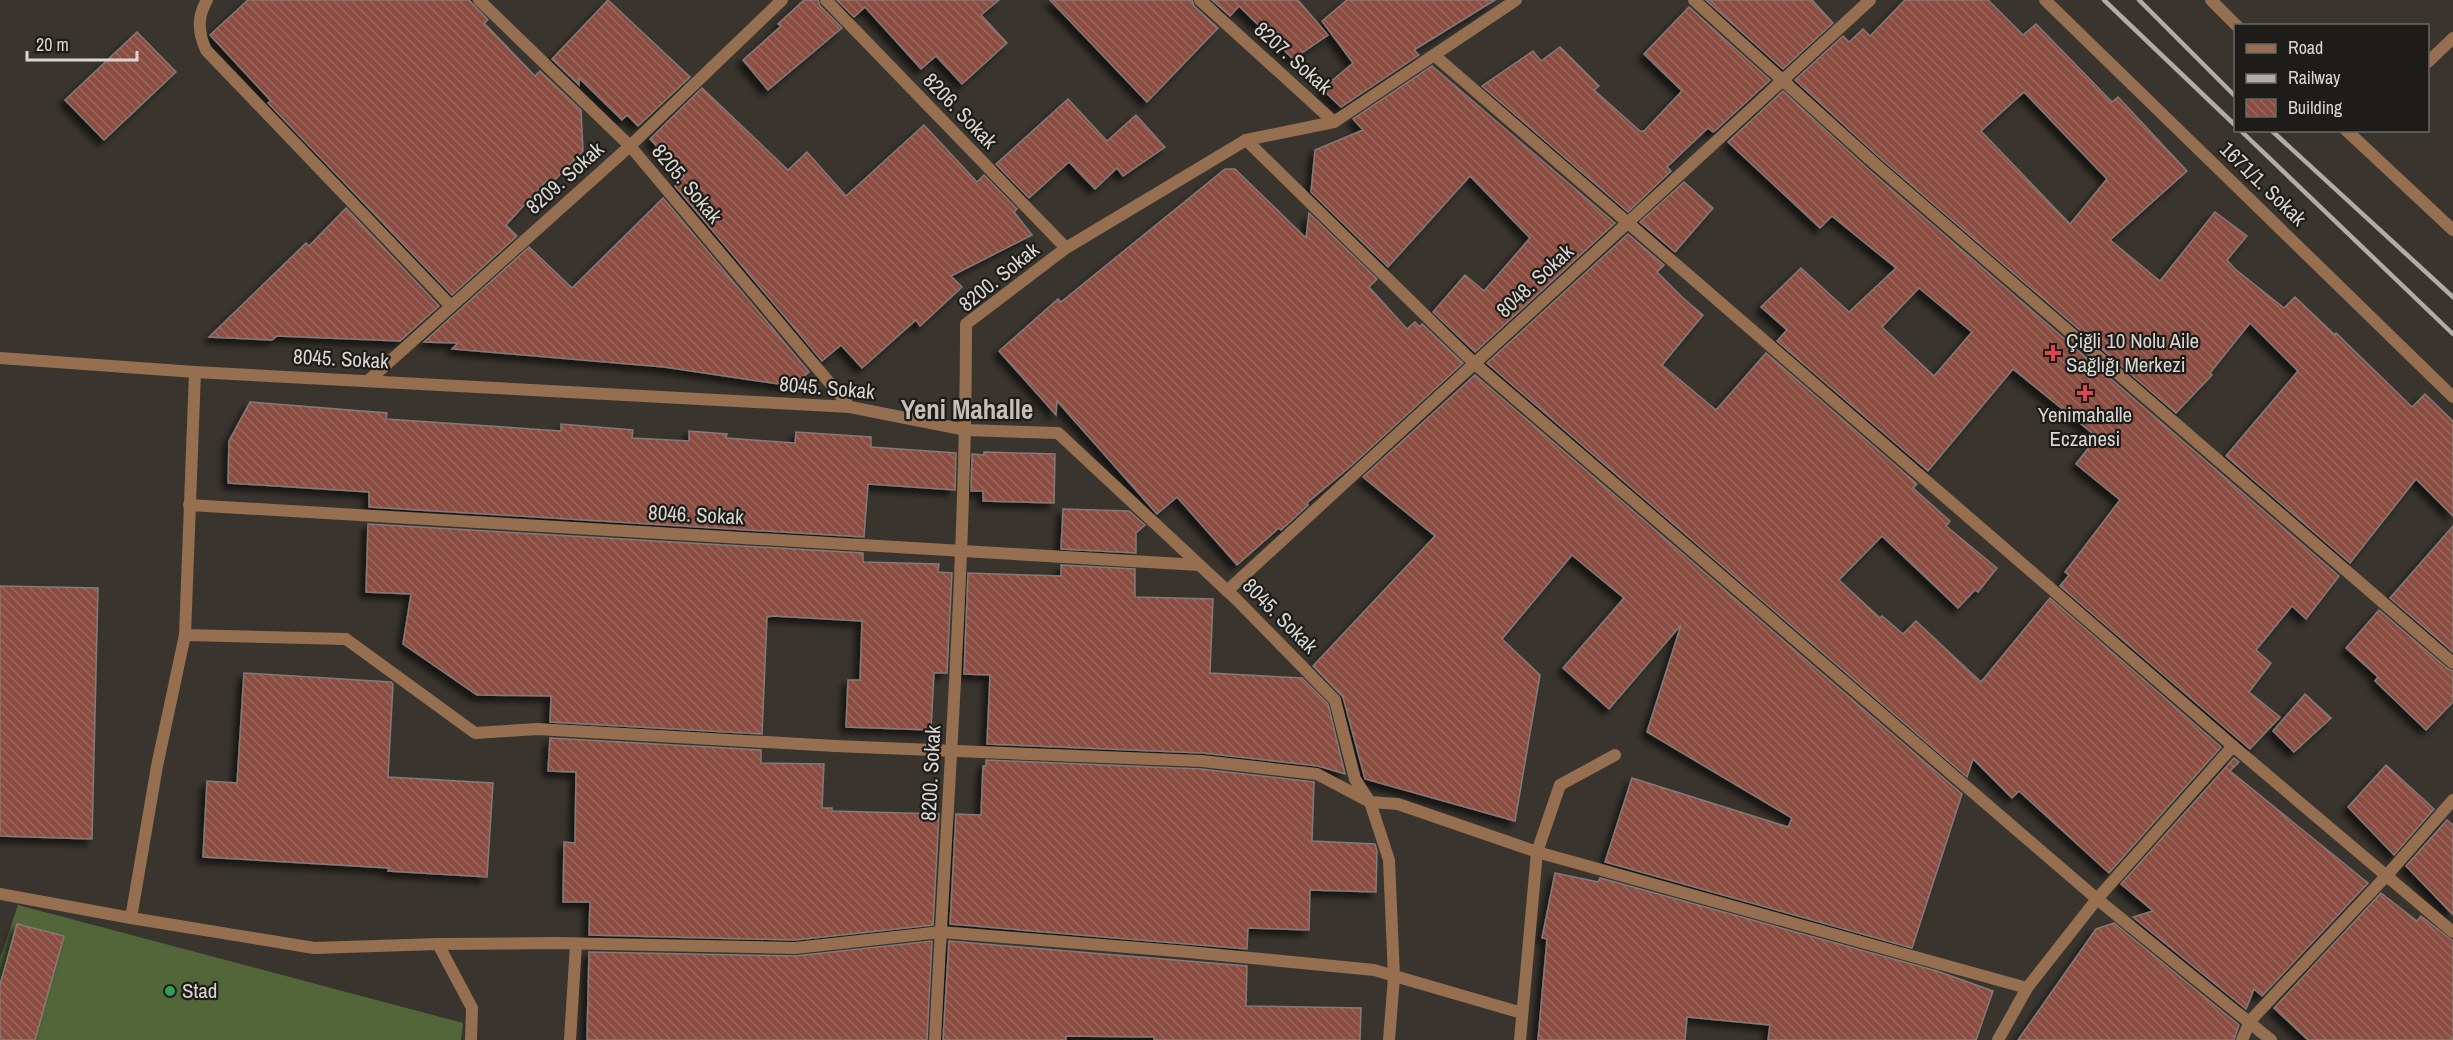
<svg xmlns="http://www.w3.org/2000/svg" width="2453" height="1040" font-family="'Archivo Narrow',sans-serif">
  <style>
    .grass { fill: #526639 }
    .building { fill: url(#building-back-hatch); stroke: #847a78; stroke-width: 1.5; fill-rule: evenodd; filter: url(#shadow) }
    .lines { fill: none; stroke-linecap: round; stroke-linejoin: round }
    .street { stroke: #956f4f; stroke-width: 12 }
    .rail { stroke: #b0aca8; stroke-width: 4.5 }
    .health-dot { fill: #e0444e; stroke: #1e1c19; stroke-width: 2 }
    .leisure-dot { fill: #2e9e5b; stroke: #1e1c19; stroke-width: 2 }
    .labels { text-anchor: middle; stroke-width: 4.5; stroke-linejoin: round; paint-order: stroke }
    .street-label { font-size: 21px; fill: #dad7d3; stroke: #1e1c19 }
    .poi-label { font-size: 21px; fill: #dad7d3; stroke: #1e1c19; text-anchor: start }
    .district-label { font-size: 27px; font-weight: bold; fill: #c5bfb7; stroke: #1e1c19 }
  </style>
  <defs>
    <pattern id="building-back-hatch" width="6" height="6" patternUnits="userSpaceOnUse" patternTransform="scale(1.5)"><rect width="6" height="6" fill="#8b4d42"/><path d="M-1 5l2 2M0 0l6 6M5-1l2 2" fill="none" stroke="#9b665c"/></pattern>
    <filter id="shadow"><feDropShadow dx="-5.5" dy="5.5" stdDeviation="3" flood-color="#0009"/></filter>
  </defs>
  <rect width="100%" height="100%" fill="#39342e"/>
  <path class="grass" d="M18 905 463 1023 461 1040H0V958Z"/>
  <g class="building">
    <path d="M248 0H469L488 20 484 23 535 76 540 71 581 110 583 151 551 184 547 180 506 225 517 236 452 295 268 103 271 101 210 35Z"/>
    <path d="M608 0 690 77 638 126 627 115 622 120 579 78V85L552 59Z"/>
    <path d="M804 0H818L820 6 842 28 768 90 743 60 781 26 778 24Z"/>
    <path d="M837 0H999L981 15 1007 43 962 84 936 56 921 69 865 7 854 17Z"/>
    <path d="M1050 0H1192L1194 6 1218 28 1147 102Z"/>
    <path d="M1212 0H1298L1328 35 1293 59 1239 6 1230 16Z"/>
    <path d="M1347 0H1495L1414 50 1419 55 1341 107 1322 89 1353 63 1322 21Z"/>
    <path d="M1706 0H1812L1833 23 1783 69Z"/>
    <path d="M1905 0H1988L2023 35 2036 24 2112 102 2118 97 2187 171 2110 240 2160 281 2215 212 2247 236 2227 260 2235 269 2284 308 2295 297 2335 335 2336 333 2412 407 2425 394 2453 421V516L2416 479 2350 563 2226 456 2298 371 2250 323 2210 373 2212 375 2176 413 1879 157 1795 80 1843 36 1849 42 1863 29 1870 36ZM2024 92 2107 179 2070 224 1981 131Z"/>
    <path d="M1689 7 1770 80 1716 130 1713 132 1708 128 1667 167 1671 171 1628 212 1482 86 1533 51 1541 61 1560 47 1599 86 1594 90 1640 131H1644L1682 91 1644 54Z"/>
    <path d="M137 32 176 72 104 140 65 100Z"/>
    <path d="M1432 66 1615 223 1475 352 1433 312 1465 275 1484 291 1530 238 1470 176 1388 267 1311 192 1315 150 1363 130 1353 119Z"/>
    <path d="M702 88 788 170 807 152 846 196 924 125 977 182 984 175 1017 209 1014 212 1032 235 951 276 962 287 920 326 916 320 862 368 841 345 822 361 675 186 684 176 650 139Z"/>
    <path d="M1783 91 1868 169 2339 576 2306 619 2292 606 2256 650 2271 663 2249 692 2280 717 2250 749 2060 586 2069 575 2065 572 2120 500 2076 464 2097 437 2013 369 1928 471 1777 341 1787 330 1761 307 1801 268 1849 312 1896 268 1832 216 1820 228 1728 142ZM1919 288 1972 332 1934 376 1882 327Z"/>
    <path d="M1068 99 1107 141 1136 115 1165 147 1123 176 1117 168 1095 189 1069 162 1029 198 996 164Z"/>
    <path d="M1225 169H1235L1306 238 1309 213 1377 279 1369 287 1407 329 1415 322 1420 327 1422 324 1463 363 1351 466 1307 503 1308 505 1292 520 1281 530 1279 528 1237 565 1177 497 1157 514 1057 401 1056 415 999 351 1058 299 1061 302Z"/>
    <path d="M1684 182 1713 208 1675 252 1640 222Z"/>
    <path d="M663 198 809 372 792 386 664 367 452 349 458 343 424 342 529 247 572 288Z"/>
    <path d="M346 208 439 306 400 341 277 336 272 340 209 337 306 243 309 246Z"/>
    <path d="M1628 234 1664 265 1657 272 1682 297 1703 315 1662 365 1716 410 1766 353 1917 484 1913 488 1950 521 1946 526 1997 568 1978 592 1975 590 1958 608 1882 536 1839 580 1880 618 1882 616 1903 634 1916 621 1981 682 2050 598 2221 747 2109 873 2019 791 2012 798 1973 759 1967 777 1487 363Z"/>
    <path d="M1475 375 1962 794 1912 948 1605 862 1632 778 1788 827 1792 818 1647 732 1681 625 1609 709 1563 668 1624 598 1572 555 1502 639 1540 675 1515 821 1365 779 1343 697 1313 666 1435 536 1363 477Z"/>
    <path d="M250 402 387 413 386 419 561 431V424L633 430 632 438 689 441V431L727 434 726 438 795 443 796 432 871 437V447L956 453 955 490 868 484 864 537 369 507V492L228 483 229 441Z"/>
    <path d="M984 452 1055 454 1054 503 983 501V491H971L972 454 984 455Z"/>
    <path d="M1063 509 1129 511 1145 525 1136 533V553L1061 549Z"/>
    <path d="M368 524 863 553V562L939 564 938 572 952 573 951 592 947 673H934L931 730 846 727 848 680H860L862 621 773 616 767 617 762 734 550 722 551 696 477 695 403 644 411 594 366 592Z"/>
    <path d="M2453 526V652L2390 598Z"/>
    <path d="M1061 565 1135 569V597L1213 599 1210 673 1302 678 1328 704 1345 774 1318 766 1203 753 987 744 990 675 964 674 968 573 1061 576Z"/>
    <path d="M0 586 98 588 92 839 0 836Z"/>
    <path d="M2379 610 2448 669 2453 671V702L2426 730 2375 681 2378 677 2346 648Z"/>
    <path d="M244 673 391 682 393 684 388 777 493 783 487 877 388 871 389 868 203 857 207 781 237 783Z"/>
    <path d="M2305 694 2331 718 2294 752 2273 731Z"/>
    <path d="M550 738 761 750V763L824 764 822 808H832V811L939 814 933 925 795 940 589 935 590 902H563L564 842 575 843 576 772 548 771Z"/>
    <path d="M2234 758 2239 762 2230 771 2368 883 2262 996 2254 989 2246 1009 2133 917 2153 911 2121 884Z"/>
    <path d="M986 760 1201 769 1314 782 1312 841 1375 844 1377 851 1376 892 1310 890 1309 930 1248 928 1247 949 950 924 956 814 981 815 983 766H986Z"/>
    <path d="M2386 765 2434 809 2394 855 2348 807Z"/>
    <path d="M2447 820 2453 825V915L2406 866Z"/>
    <path d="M1555 873 1598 882 1600 878 1937 971 1993 991 1976 1040H1768L1770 1025 1687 1017 1685 1040H1538L1547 939 1542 938Z"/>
    <path d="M2381 893 2417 921 2421 916 2453 941V1040H2308L2274 1008Z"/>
    <path d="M2114 923 2239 1025 2234 1040H2018L2096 929Z"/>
    <path d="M17 924 64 936 35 1040H0V985Z"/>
    <path d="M932 941 927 1040H587L589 952 795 956Z"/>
    <path d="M949 941 1247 966 1246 1006 1361 1008 1360 1040H1154V1037L1066 1036V1040H943Z"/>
  </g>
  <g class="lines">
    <g class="street">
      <path d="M207 0C197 17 198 32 206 50L451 306"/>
      <path d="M479 0 630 146 850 407"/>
      <path d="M826 0 1066 248"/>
      <path d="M1200 0 1334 122"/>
      <path d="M1694 0 1874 163 2453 663"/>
      <path d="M2045 0 2453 397"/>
      <path d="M2211 0 2237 26"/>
      <path d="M1434 55 2233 746 2453 932"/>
      <path d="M2428 62 2453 38"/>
      <path d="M2346 130 2453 230"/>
      <path d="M1246 140 1474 363 2097 899 2271 1040"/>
      <path d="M0 358 195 372 850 407 966 430 1058 433 1236 599 1335 700 1355 779 1370 802 1389 860 1394 977 1389 1040"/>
      <path d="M369 380 630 146 782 0"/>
      <path d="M189 505 1199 565"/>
      <path d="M1227 591 1870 0"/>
      <path d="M185 635 346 639 475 733 537 729 835 746 1202 761 1317 774 1370 802 1398 804 1537 852 2027 988"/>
      <path d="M0 894 131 918 314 948 438 944 557 943 795 948 941 932 1189 952 1374 970 1522 1013"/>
      <path d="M131 918 157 766 185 635 195 372"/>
      <path d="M438 944 472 1008 471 1040"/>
      <path d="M570 1040 576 944"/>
      <path d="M935 1040C947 802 966 563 966 324L1066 248 1246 140 1334 122 1516 0"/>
      <path d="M1520 1040 1537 852 1560 785 1615 755"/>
      <path d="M1998 1040 2027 988 2097 899 2233 746"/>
      <path d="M2242 1040 2250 1021 2388 874 2453 800"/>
    </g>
    <g class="rail">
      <path d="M2104 0 2236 126"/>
      <path d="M2139 0 2236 97"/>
      <path d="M2240 130 2453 334"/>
      <path d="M2271 130 2453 297"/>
    </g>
  </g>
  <g class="health-dot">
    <path d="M2050 344h6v6h6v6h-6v6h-6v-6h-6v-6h6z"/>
    <path d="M2082 384h6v6h6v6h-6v6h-6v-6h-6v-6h6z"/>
  </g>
  <circle class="leisure-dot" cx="170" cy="991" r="6"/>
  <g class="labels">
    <g class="street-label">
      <text transform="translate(1293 58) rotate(42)" y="7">8207. Sokak</text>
      <text transform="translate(960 111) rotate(46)" y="7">8206. Sokak</text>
      <text transform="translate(565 178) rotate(-42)" y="7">8209. Sokak</text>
      <text transform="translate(687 184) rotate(50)" y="7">8205. Sokak</text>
      <text transform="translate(2263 184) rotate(44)" y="7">1671/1. Sokak</text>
      <text transform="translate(999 277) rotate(-39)" y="7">8200. Sokak</text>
      <text transform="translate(1535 281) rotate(-43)" y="7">8048. Sokak</text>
      <text transform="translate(341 359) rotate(3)" y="7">8045. Sokak</text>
      <text transform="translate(827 388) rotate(5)" y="7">8045. Sokak</text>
      <text transform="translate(696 515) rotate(3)" y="7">8046. Sokak</text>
      <text transform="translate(1280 616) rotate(45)" y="7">8045. Sokak</text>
      <text transform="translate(931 773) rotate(-87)" y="7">8200. Sokak</text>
    </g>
    <g class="poi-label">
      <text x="2066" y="348">Çiğli 10 Nolu Aile<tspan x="2066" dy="24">Sağlığı Merkezi</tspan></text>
      <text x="2085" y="422" text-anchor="middle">Yenimahalle<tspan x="2085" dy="24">Eczanesi</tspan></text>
      <text x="182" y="998">Stad</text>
    </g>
    <g class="district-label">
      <text x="967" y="419">Yeni Mahalle</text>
    </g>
  </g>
  <rect x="2234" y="24" width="195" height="108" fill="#1e1c19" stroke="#696763" stroke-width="1.5"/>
  <rect x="2246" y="44" width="30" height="9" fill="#956f4f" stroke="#696763" stroke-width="1.5"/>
  <text x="2288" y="54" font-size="18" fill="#dad7d3">Road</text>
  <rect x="2246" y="74" width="30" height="9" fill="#b0aca8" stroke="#696763" stroke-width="1.5"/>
  <text x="2288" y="84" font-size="18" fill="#dad7d3">Railway</text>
  <rect x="2246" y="99" width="30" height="18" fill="url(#building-back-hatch)" stroke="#696763" stroke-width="1.5"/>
  <text x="2288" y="114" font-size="18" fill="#dad7d3">Building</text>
  <path d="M27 51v9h110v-9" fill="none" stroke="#dad7d3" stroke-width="3"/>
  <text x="36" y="51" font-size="18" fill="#dad7d3" stroke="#1e1c19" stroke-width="4.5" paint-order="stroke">20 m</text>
</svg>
